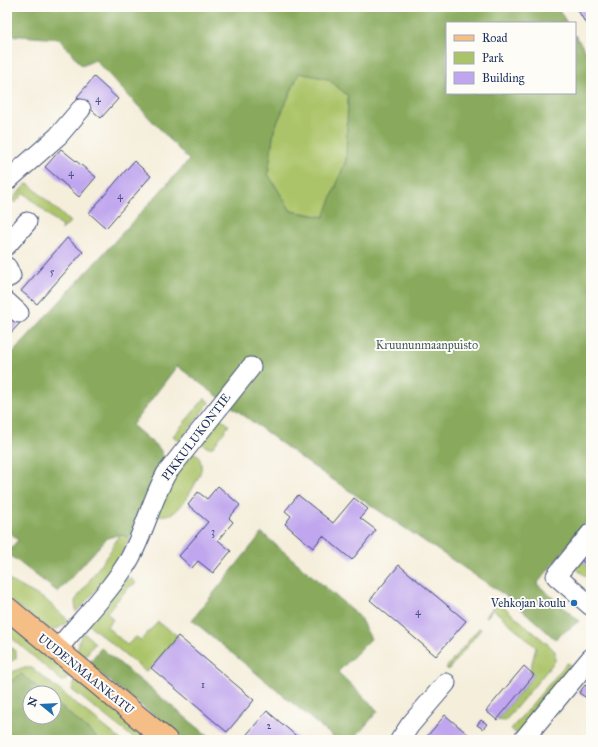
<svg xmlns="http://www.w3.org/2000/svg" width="598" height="747" font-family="'IM FELL Great Primer',serif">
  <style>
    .green { fill: #acc469; stroke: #647a64 }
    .forest { fill: #89aa5d; stroke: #526c5e; fill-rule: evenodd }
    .building { fill: #c0a6ee }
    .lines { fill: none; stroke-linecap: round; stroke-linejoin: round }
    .minor-casing { stroke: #3c4c71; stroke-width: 21 }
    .major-casing { stroke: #3c4c71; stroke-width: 24 }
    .minor { stroke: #fff; stroke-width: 19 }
    .major { stroke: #f6be87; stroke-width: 22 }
    .poi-dot { fill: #1f6fb2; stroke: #fdfcf7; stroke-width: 1.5 }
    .labels { text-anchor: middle; stroke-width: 4; stroke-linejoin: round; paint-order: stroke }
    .number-label { font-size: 10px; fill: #444d82 }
    .park-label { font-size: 12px; fill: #465c61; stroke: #fdfcf7 }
    .street-label { font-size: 12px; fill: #1b2f5e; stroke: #fdfcf7 }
    .poi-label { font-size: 12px; fill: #1b2f5e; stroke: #fdfcf7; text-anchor: end }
  </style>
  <rect width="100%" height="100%" fill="#fdfcf7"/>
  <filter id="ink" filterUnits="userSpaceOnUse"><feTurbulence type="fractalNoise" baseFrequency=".025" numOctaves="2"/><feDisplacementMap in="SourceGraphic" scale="8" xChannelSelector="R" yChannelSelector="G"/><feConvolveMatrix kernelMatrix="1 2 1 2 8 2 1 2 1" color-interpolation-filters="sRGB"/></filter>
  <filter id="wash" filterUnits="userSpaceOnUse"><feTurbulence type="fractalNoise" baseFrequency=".012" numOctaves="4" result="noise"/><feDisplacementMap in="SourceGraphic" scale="16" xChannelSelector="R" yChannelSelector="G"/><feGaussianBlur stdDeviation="0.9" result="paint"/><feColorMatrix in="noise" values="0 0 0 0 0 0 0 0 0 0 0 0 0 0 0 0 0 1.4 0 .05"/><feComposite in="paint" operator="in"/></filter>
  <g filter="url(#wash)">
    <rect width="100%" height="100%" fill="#f5eedb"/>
    <g class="green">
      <path d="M299 73 328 79 348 96 346 160 325 217 291 211 268 174 274 130Z"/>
      <path d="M26 184 30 185 70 222 62 230 61 226 24 193 15 203 12 200Z"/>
      <path d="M205 398 209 402 182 439 178 440 173 436Z"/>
      <path d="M220 418 229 425 213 447H206L203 444V440Z"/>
      <path d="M194 453 198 455C200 459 202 465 201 470 198 481 182 510 171 514 168 515 162 515 159 516L156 513 169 483Z"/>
      <path d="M119 534 130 538C114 569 100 587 76 612L75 601 111 550Z"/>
      <path d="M577 556 591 569V581L573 566Z"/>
      <path d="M7 579 46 600 69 621 57 629 50 630 17 606 7 596Z"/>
      <path d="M126 579H132L136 583 129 587 107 612 113 620 107 627 127 645 136 637 141 640 158 622 178 636 151 668 145 671 88 624Z"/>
      <path d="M498 602 551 647 555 651V661L505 721 497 720 534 675 530 671 536 647 493 609 487 617 485 616Z"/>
      <path d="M7 621 38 650 70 674 66 680 62 681 7 634Z"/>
      <path d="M479 628 481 629 448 670 446 668Z"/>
      <path d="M83 632 95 643 83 659C75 651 78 642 83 632Z"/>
      <path d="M7 644 16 652V658L7 664Z"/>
      <path d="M567 663 576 667 520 737 511 729Z"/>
      <path d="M22 668H32L121 740H100L54 701V693H44L21 674 7 684V674Z"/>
      <path d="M77 681 152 740H136L72 690 73 685Z"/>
    </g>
    <g class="forest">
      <path d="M7 7H557L567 23H447V93H575V35L591 59V516L537 584 579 621 555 639 509 598 308 463 177 366 132 425 160 449 164 459 144 499 130 538 119 534 106 539 58 592 7 553 18 540 7 530V359L189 160 95 60 82 66 60 39 7 35ZM299 73 328 79 348 96 346 160 324 217 291 211 268 174 274 130Z"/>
      <path d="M262 533 359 616 371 639 338 672 378 711 353 740H337L192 620Z"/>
      <path d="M101 648 213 740H185L88 664Z"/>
      <path d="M21 674 44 693H30V717H54V701L100 740H7V684Z"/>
    </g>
    <g id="blocks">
      <g class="building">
        <path d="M576 7H591V21L586 24Z"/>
        <path d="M94 77 118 99 101 118 77 97Z"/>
        <path d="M61 149 96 177 79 197 45 167Z"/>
        <path d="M134 161 151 176 106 228 89 213Z"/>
        <path d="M67 238 83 252 37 304 21 291Z"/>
        <path d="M7 310 21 322 7 337Z"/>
        <path d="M218 486 240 505 229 518 233 522 218 540 231 551 213 573 198 561 192 568 179 556 208 522 188 505 198 492 207 499Z"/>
        <path d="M298 495 333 523 354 498 368 509 360 518 376 530 352 560 323 536 313 548 285 524 291 516 285 511Z"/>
        <path d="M591 540V569L577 556Z"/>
        <path d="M399 565 466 621 436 656 370 600Z"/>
        <path d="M178 636 254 700 227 732 151 668Z"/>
        <path d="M524 666 534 675 497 720 486 711Z"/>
        <path d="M585 685 591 690 585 697 579 693Z"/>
        <path d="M267 711 301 740H242Z"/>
        <path d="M445 715 470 736 467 740H424Z"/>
        <path d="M481 720 487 724 483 729 477 725Z"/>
      </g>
    </g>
  </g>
  <g filter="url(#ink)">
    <use href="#blocks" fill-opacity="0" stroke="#3c4c71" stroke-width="1"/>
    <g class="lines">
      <g class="minor-casing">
        <g id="minor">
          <path d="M7 181 58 136 81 109"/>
          <path d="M7 245 27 222"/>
          <path d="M7 267 11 276 7 278"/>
          <path d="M7 302 19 313"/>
          <path d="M591 533 556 576 591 606"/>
          <path d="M56 651C80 621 109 593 129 560 144 533 151 502 166 474L251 367"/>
          <path d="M400 740 410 725 446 683"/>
          <path d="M523 740 591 658"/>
        </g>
      </g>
      <g class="major-casing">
        <path id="major" d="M7 608 166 740"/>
      </g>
      <use href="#minor" class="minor"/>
      <use href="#major" class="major"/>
    </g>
  </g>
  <circle class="poi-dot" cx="574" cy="603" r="4"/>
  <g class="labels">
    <g class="number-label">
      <text x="98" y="102">4</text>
      <text x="71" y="176">4</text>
      <text x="120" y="199">4</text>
      <text x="52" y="275">5</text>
      <text x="213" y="535">3</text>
      <text x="418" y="615">4</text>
      <text x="203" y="688">1</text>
      <text x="269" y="729">2</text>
    </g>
    <g class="park-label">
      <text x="427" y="349">Kruununmaanpuisto</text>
    </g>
    <g class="street-label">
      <text transform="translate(196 437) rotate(-53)" y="4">PIKKULUKONTIE</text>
      <text transform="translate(86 674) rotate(39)" y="4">UUDENMAANKATU</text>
    </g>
    <g class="poi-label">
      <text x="566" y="607">Vehkojan koulu</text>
    </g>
  </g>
  <rect width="598" height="747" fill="none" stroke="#fdfcf7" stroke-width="24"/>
  <rect x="446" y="22" width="130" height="72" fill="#fdfcf7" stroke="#a3aaba"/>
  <rect x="454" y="35" width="20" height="6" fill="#f6be87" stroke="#a3aaba"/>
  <text x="482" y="42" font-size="12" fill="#1b2f5e">Road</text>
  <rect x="454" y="52" width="20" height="12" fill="#acc469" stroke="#a3aaba"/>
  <text x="482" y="62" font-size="12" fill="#1b2f5e">Park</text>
  <rect x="454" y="72" width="20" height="12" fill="#c0a6ee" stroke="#a3aaba"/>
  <text x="482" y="82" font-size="12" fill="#1b2f5e">Building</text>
  <g transform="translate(42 705) rotate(288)"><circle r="19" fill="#fdfcf7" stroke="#a3aaba"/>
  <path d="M0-3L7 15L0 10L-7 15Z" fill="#1f6fb2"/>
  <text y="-6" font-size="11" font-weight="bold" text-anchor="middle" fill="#1b2f5e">N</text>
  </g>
</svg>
